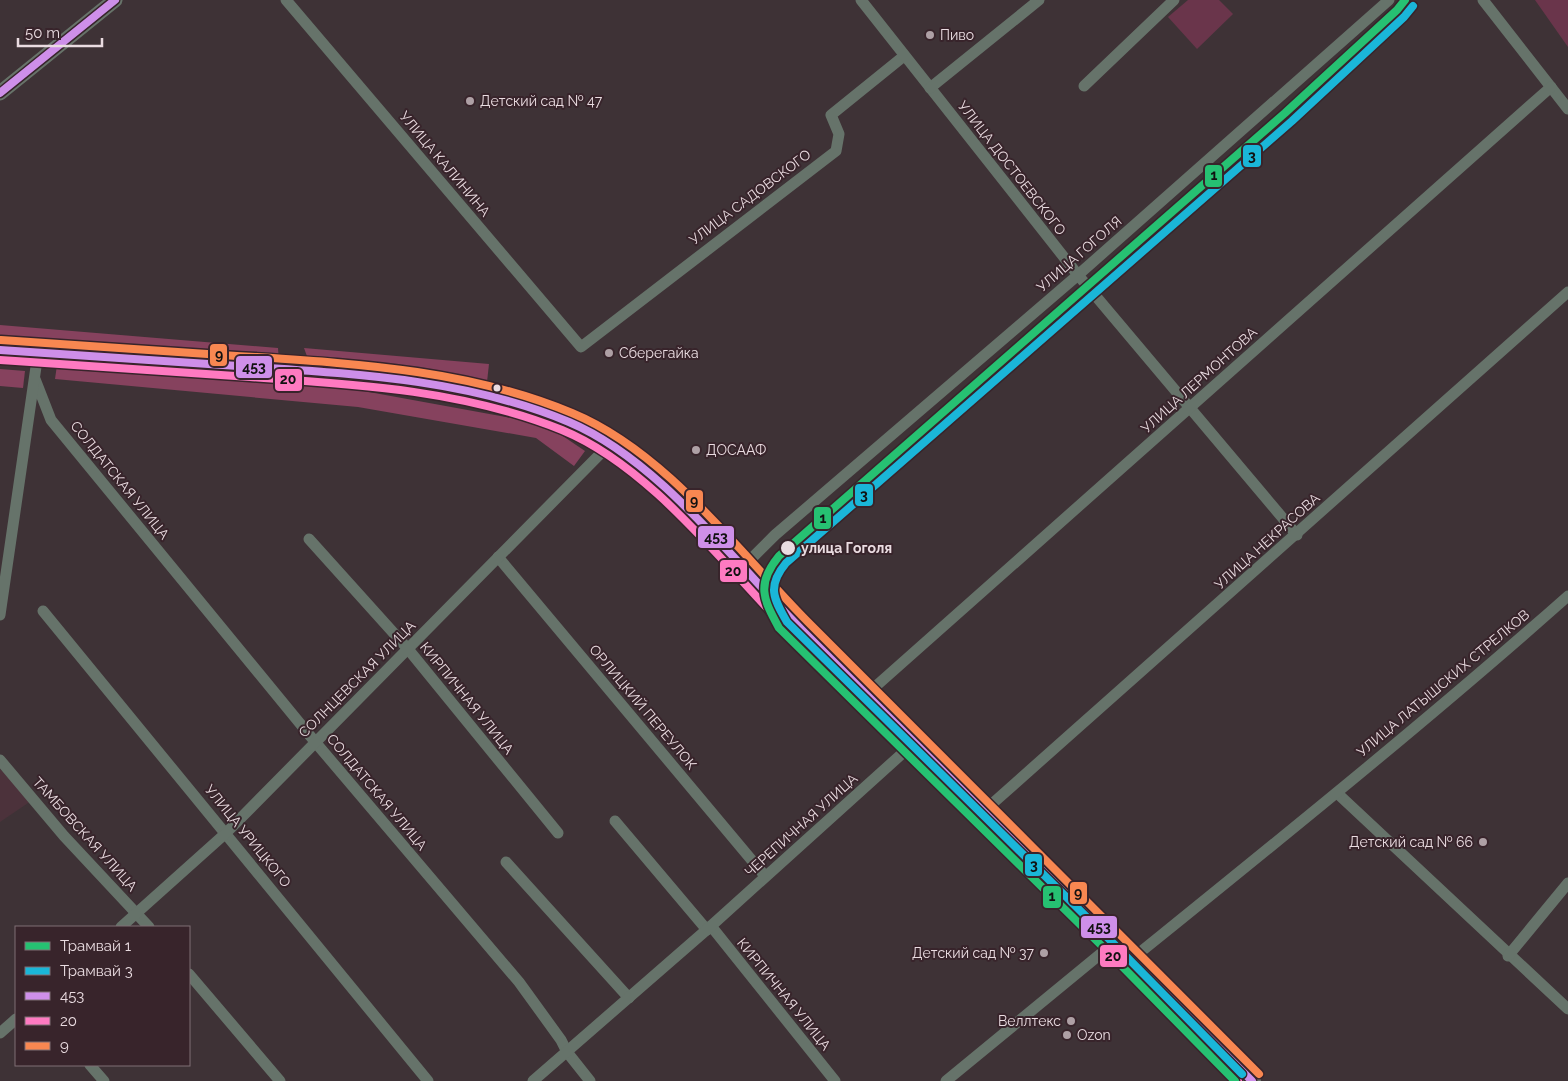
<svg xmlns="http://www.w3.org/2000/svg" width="1568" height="1081" font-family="Raleway,sans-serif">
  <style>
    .built { fill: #4c323b }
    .green { fill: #6a354b }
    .forest { fill: #86425e }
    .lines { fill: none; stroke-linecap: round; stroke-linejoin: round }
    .minor { stroke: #66736a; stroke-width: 11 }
    .major { stroke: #677369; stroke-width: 15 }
    .highway { stroke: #6d716c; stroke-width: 18 }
    .bus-1-casing { stroke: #38242b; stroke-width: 11 }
    .bus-2-casing { stroke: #38242b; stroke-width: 11 }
    .bus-3-casing { stroke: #38242b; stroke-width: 11 }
    .bus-1 { stroke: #ce8fe9; stroke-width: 8 }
    .bus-2 { stroke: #fe7ac1; stroke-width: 8 }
    .bus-3 { stroke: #f88751; stroke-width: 8 }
    .tram-1-casing { stroke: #38242b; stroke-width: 11 }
    .tram-2-casing { stroke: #38242b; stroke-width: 11 }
    .tram-1 { stroke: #26c172; stroke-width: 8 }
    .tram-2 { stroke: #1ab6d8; stroke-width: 8 }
    .poi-dot { fill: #aea0a5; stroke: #38242b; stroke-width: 2 }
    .bus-dot { fill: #eadce1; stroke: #38242b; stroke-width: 2 }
    .labels { text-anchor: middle; stroke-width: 4; stroke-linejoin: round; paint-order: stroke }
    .poi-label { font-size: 14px; fill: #eadce1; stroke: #38242b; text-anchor: start }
    .street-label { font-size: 14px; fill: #eadce1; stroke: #38242b }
    .stop-label { font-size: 14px; font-weight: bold; fill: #eadce1; stroke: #38242b; text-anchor: start }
    .line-badge { stroke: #38242b; stroke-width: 2 }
    .pale-badge-label { font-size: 14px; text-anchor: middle; font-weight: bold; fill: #111 }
  </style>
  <rect width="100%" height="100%" fill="#3e3236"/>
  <path class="built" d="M0 769 31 801 0 822Z"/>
  <g class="green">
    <path d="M1188 0H1219L1233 14 1197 49 1168 17Z"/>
    <path d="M1535 0H1568V47Z"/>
  </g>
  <g class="forest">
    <path d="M0 325 278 348 279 362 0 337Z"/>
    <path d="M304 348 489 364 487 382 308 359Z"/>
    <path d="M57 365 358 390 545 424 585 451 574 466 536 438 358 407 55 379Z"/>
    <path d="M0 369 25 371 23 388 0 386Z"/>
  </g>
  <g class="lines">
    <g class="minor">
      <path d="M286 0 581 347 836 151 839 134 831 115 904 56"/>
      <path d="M861 0 1078 275 1297 535"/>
      <path d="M1483 0 1568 109"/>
      <path d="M1084 86 1174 0"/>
      <path d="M930 88 1039 0"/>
      <path d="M35 379 51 420 316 743 519 982 561 1040 567 1052 590 1081"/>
      <path d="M309 539 408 649 558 833"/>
      <path d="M498 557 765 876"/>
      <path d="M742 568 775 535 1078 275 1389 0"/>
      <path d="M43 611 428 1081"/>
      <path d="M0 615 38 353"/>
      <path d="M867 694 1551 87"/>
      <path d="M0 760 64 836 149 927"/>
      <path d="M1337 793 1568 1009"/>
      <path d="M984 811 1568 292"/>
      <path d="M615 821 707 930"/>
      <path d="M506 862 629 998"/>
      <path d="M711 926 835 1081"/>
      <path d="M121 927 226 833 609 445"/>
      <path d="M1508 956 1568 883"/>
      <path d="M1132 959C1279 840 1427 721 1568 596"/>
      <path d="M189 974 280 1081"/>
      <path d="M0 1033 16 1019"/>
      <path d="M90 1065 104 1081"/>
      <path d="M533 1081 711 926 915 742"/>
      <path d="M946 1081 1115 942"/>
    </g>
    <path class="major" d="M0 93 115 0"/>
    <path class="highway" d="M0 350C84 356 167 361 251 367 345 373 441 378 532 409 549 415 567 420 583 429 654 466 708 532 762 590L1252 1081"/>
    <g class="bus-1-casing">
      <g id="bus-1">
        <path d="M0 93 115 0"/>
        <path d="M0 350C84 356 168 362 253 367 359 374 469 380 569 422 659 460 733 561 802 630 952 780 1102 931 1252 1081"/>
      </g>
    </g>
    <g class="bus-2-casing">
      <path id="bus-2" d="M0 360C83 366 166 371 250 377 355 384 463 390 562 430 652 467 726 568 793 635 941 784 1090 932 1238 1081"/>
    </g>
    <g class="bus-3-casing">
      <path id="bus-3" d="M1 340C85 346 170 352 255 357 362 364 472 371 572 413 666 452 737 550 807 621 958 772 1108 923 1259 1074"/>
    </g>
    <use href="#bus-1" class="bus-1"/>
    <use href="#bus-2" class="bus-2"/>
    <use href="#bus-3" class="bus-3"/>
    <g class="tram-1-casing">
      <path id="tram-1" d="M1235 1081 1106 950 779 628C763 599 756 584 779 556L1285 113 1397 10 1405 0"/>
    </g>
    <g class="tram-2-casing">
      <path id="tram-2" d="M1242 1074 1113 943 787 622C773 598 767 586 786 563L1292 121 1404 17 1413 6"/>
    </g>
    <use href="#tram-1" class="tram-1"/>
    <use href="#tram-2" class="tram-2"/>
  </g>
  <g class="poi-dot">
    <circle cx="930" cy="35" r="5"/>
    <circle cx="470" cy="101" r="5"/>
    <circle cx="609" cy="353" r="5"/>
    <circle cx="696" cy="450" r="5"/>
    <circle cx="1483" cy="842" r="5"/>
    <circle cx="1044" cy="953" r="5"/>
    <circle cx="1071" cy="1021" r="5"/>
    <circle cx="1067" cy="1035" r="5"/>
  </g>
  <g class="bus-dot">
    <circle cx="497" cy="388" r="4.5"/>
    <circle cx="788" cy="548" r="8"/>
  </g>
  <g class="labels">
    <g class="poi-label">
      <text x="940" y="40">Пиво</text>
      <text x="480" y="106">Детский сад № 47</text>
      <text x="619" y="358">Сберегайка</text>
      <text x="706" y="455">ДОСААФ</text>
      <text x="1473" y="847" text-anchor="end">Детский сад № 66</text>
      <text x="1034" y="958" text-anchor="end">Детский сад № 37</text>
      <text x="1061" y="1026" text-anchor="end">Веллтекс</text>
      <text x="1077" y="1040">Ozon</text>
    </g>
    <g class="street-label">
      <text transform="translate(445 164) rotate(50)" y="5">УЛИЦА КАЛИНИНА</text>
      <text transform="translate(1012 168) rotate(52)" y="5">УЛИЦА ДОСТОЕВСКОГО</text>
      <text transform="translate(750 197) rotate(-37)" y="5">УЛИЦА САДОВСКОГО</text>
      <text transform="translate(1079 254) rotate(-41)" y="5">УЛИЦА ГОГОЛЯ</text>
      <text transform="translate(1199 380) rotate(-42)" y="5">УЛИЦА ЛЕРМОНТОВА</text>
      <text transform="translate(120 480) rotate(51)" y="5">СОЛДАТСКАЯ УЛИЦА</text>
      <text transform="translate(1267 541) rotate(-42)" y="5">УЛИЦА НЕКРАСОВА</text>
      <text transform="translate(357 679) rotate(-45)" y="5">СОЛНЦЕВСКАЯ УЛИЦА</text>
      <text transform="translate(1443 683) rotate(-40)" y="5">УЛИЦА ЛАТЫШСКИХ СТРЕЛКОВ</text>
      <text transform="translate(467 698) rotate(51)" y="5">КИРПИЧНАЯ УЛИЦА</text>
      <text transform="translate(643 707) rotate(50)" y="5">ОРЛИЦКИЙ ПЕРЕУЛОК</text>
      <text transform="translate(377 792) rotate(50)" y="5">СОЛДАТСКАЯ УЛИЦА</text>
      <text transform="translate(801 825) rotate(-42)" y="5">ЧЕРЕПИЧНАЯ УЛИЦА</text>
      <text transform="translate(85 834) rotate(48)" y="5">ТАМБОВСКАЯ УЛИЦА</text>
      <text transform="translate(248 836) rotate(51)" y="5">УЛИЦА УРИЦКОГО</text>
      <text transform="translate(784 994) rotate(51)" y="5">КИРПИЧНАЯ УЛИЦА</text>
    </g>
    <g class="stop-label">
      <text x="801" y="553">улица Гоголя</text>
    </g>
  </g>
  <g class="line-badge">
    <rect x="1242" y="144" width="20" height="24" rx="5" fill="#1ab6d8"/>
    <rect x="1204" y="164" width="19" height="24" rx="5" fill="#26c172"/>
    <rect x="209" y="343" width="19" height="24" rx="5" fill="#f88751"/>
    <rect x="235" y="355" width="38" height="24" rx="5" fill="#ce8fe9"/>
    <rect x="274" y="368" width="29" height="24" rx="5" fill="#fe7ac1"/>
    <rect x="854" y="483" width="20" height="24" rx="5" fill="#1ab6d8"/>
    <rect x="685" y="489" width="19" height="24" rx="5" fill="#f88751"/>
    <rect x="813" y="506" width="19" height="24" rx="5" fill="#26c172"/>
    <rect x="697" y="525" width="38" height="24" rx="5" fill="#ce8fe9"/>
    <rect x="719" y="559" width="29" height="24" rx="5" fill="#fe7ac1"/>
    <rect x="1024" y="853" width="19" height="24" rx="5" fill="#1ab6d8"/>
    <rect x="1069" y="881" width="19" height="24" rx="5" fill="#f88751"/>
    <rect x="1042" y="885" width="20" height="24" rx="5" fill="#26c172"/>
    <rect x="1080" y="915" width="38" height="24" rx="5" fill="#ce8fe9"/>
    <rect x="1099" y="944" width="29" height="24" rx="5" fill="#fe7ac1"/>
  </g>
  <g class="pale-badge-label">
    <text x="1252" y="161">3</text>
    <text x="1214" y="180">1</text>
    <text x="219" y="360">9</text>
    <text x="254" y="372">453</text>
    <text x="288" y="384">20</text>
    <text x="864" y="500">3</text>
    <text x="694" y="506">9</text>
    <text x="823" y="523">1</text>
    <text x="716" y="542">453</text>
    <text x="733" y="576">20</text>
    <text x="1034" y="870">3</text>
    <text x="1078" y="898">9</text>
    <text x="1052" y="901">1</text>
    <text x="1099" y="932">453</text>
    <text x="1113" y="961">20</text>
  </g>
  <rect x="15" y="926" width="175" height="140" fill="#38242b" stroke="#7f6e74"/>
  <rect x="25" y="942" width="25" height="8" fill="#26c172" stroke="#7f6e74"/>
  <text x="60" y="951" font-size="15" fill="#eadce1">Трамвай 1</text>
  <rect x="25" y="967" width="25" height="8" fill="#1ab6d8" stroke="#7f6e74"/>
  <text x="60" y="976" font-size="15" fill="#eadce1">Трамвай 3</text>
  <rect x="25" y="992" width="25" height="8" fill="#ce8fe9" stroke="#7f6e74"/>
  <text x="60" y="1001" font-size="15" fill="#eadce1">453</text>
  <rect x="25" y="1017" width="25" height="8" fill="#fe7ac1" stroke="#7f6e74"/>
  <text x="60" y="1026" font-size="15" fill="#eadce1">20</text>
  <rect x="25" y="1042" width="25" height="8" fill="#f88751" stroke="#7f6e74"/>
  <text x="60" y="1051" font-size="15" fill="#eadce1">9</text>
  <path d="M18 38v8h84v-8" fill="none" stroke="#eadce1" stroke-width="2.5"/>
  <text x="25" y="38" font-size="15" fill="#eadce1" stroke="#38242b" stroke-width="4" paint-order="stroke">50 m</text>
</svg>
